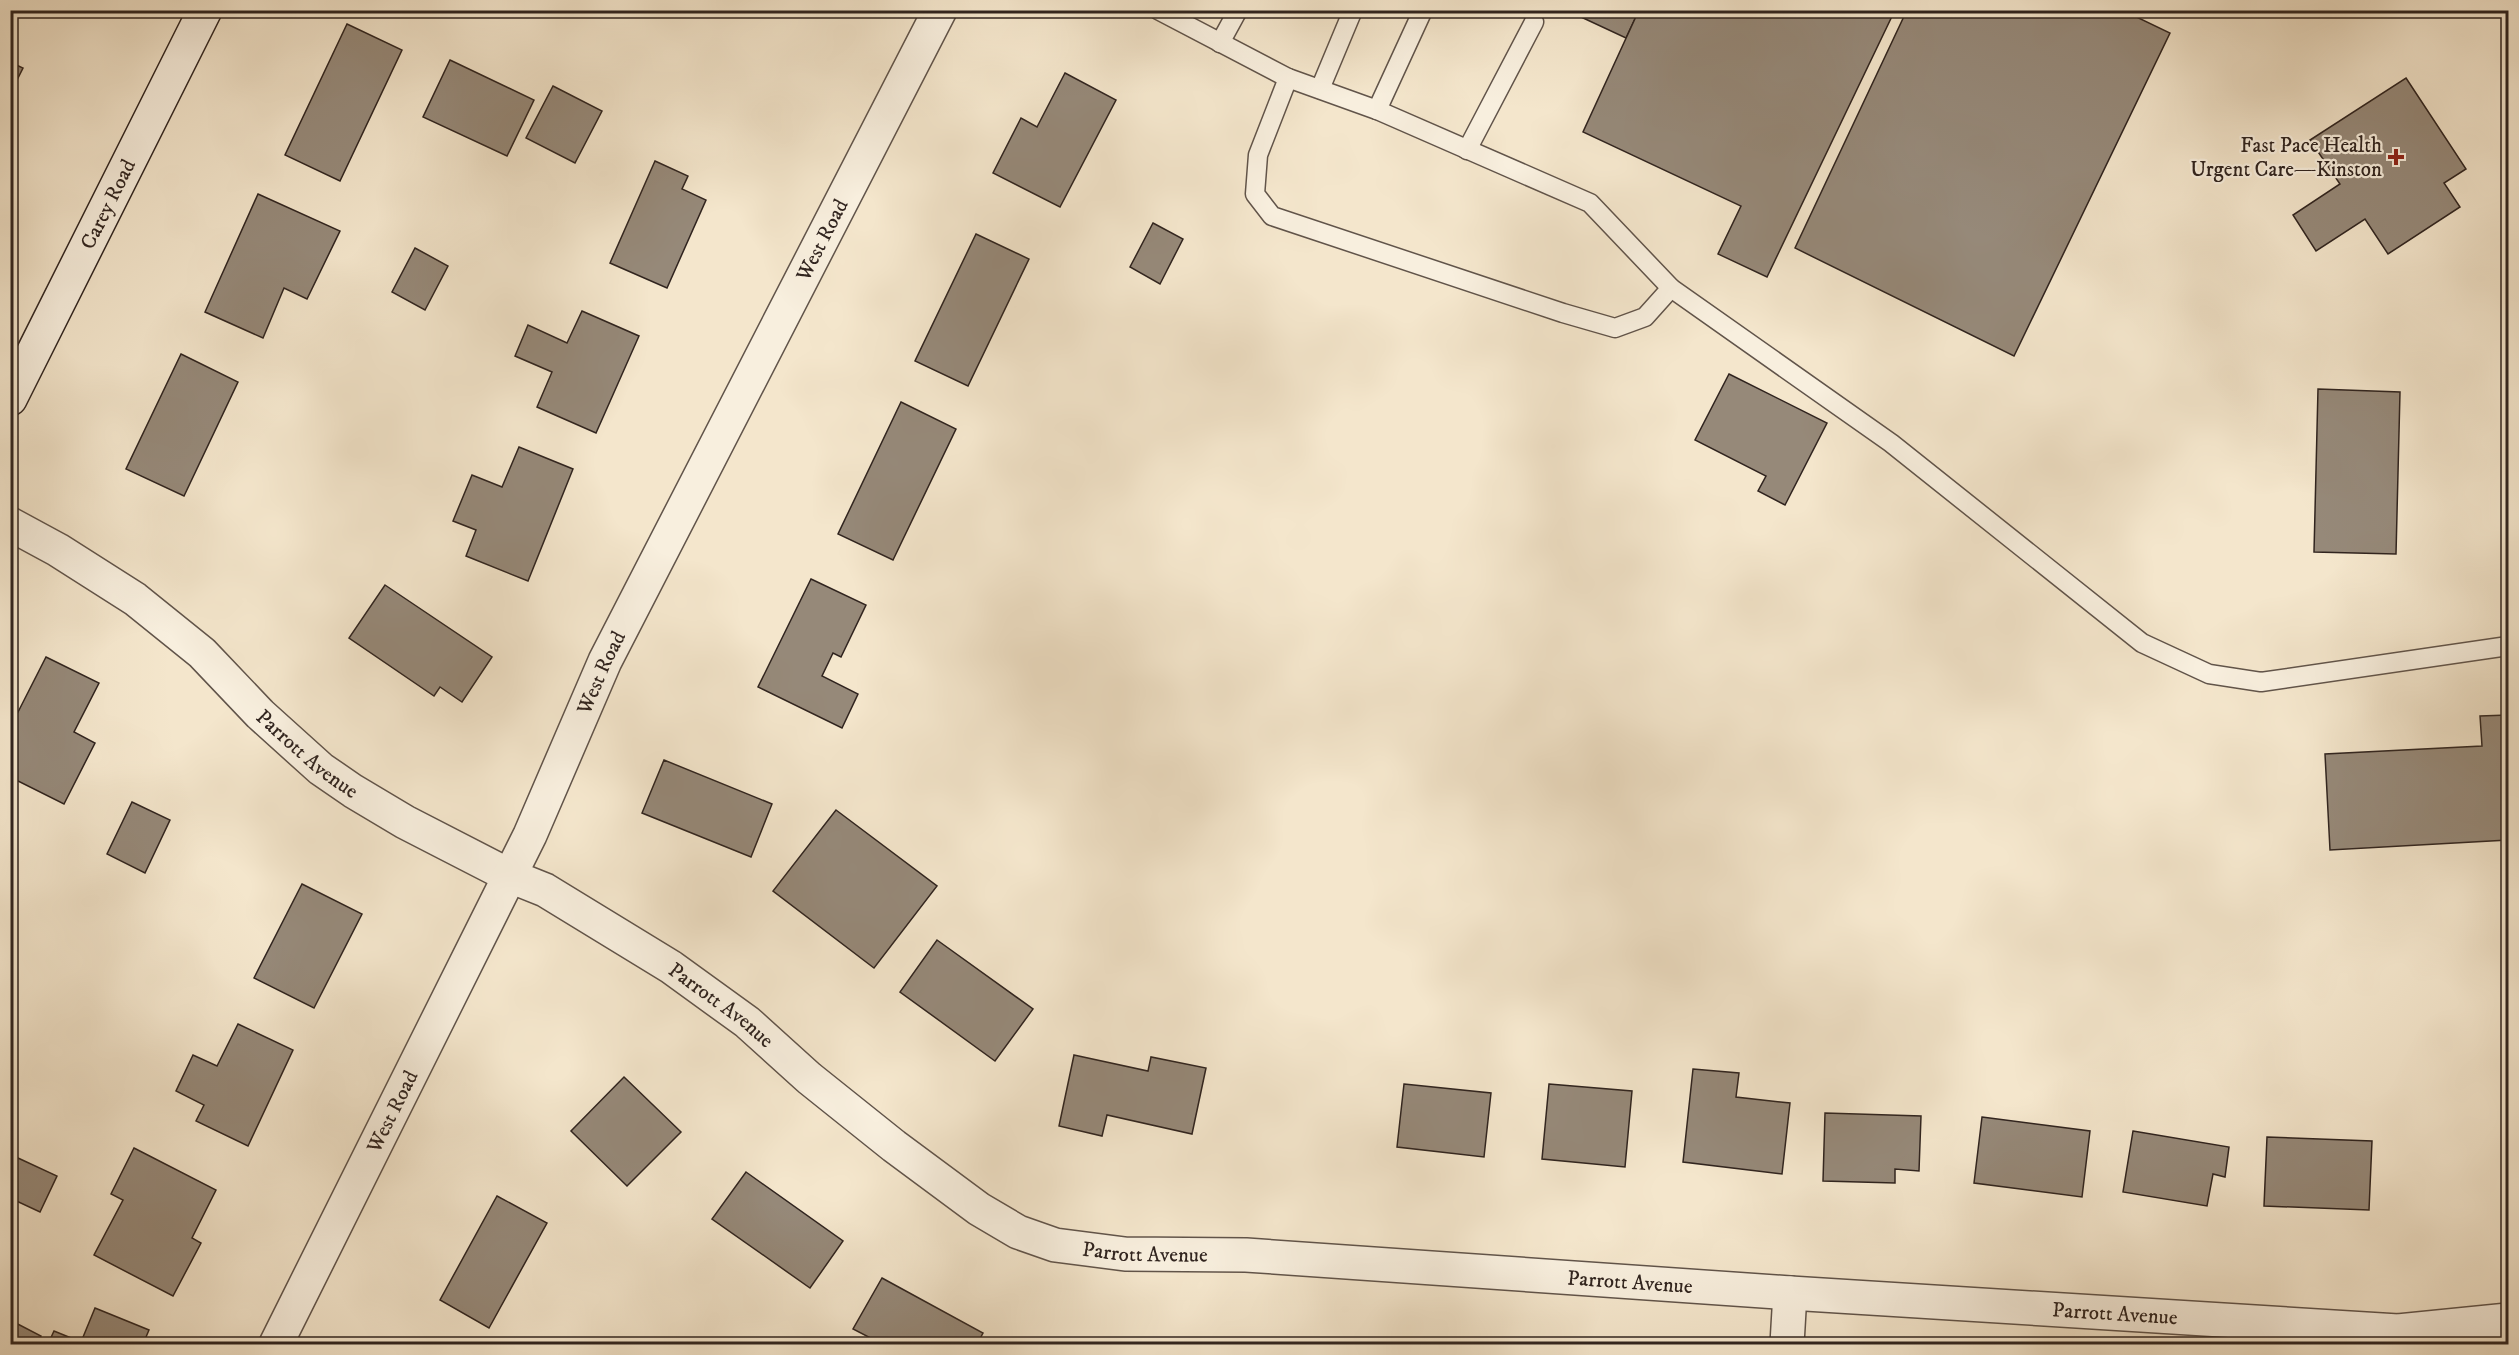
<svg xmlns="http://www.w3.org/2000/svg" width="2519" height="1355" font-family="'IM FELL DW Pica',serif">
  <style>
    .building { fill: #968979; stroke: #30241f; stroke-width: 1.5 }
    .lines { fill: none; stroke-linecap: round; stroke-linejoin: round }
    .lane-casing { stroke: #61544a; stroke-width: 21 }
    .street-casing { stroke: #61544a; stroke-width: 36 }
    .secondary-casing { stroke: #30241f; stroke-width: 36 }
    .lane { stroke: #f8efde; stroke-width: 18 }
    .street { stroke: #f8efde; stroke-width: 33 }
    .secondary { stroke: #f8efde; stroke-width: 33 }
    .poi-dot { fill: #8f2418; stroke: #f8efde; stroke-width: 2 }
    .labels { text-anchor: middle; stroke-width: 4.5; stroke-linejoin: round; paint-order: stroke }
    .poi-label { font-size: 21px; fill: #30241f; stroke: #f8efde; text-anchor: end }
    .street-label { font-size: 21px; fill: #30241f; stroke: #f8efde }
  </style>
  <rect width="100%" height="100%" fill="#f4e6cc"/>
  <filter id="stains"><feTurbulence type="fractalNoise" baseFrequency=".00333" numOctaves="4"/><feColorMatrix values="0 0 0 0 .2 0 0 0 0 .09 0 0 0 0 .02 0 0 0 .5 -.17"/></filter>
  <radialGradient id="worn" r=".72"><stop offset=".6" stop-color="#630" stop-opacity="0"/><stop offset="1" stop-color="#630" stop-opacity=".3"/></radialGradient>
  <g class="building">
    <path d="M1566 10H1639L1626 38Z"/>
    <path d="M1639 10H1895L1767 277 1718 254 1741 206 1583 132Z"/>
    <path d="M1907 10H2122L2170 33 2014 356 1795 248Z"/>
    <path d="M347 24 402 50 340 181 285 155Z"/>
    <path d="M10 31 16 33 10 44Z"/>
    <path d="M450 60 534 100 507 156 423 117Z"/>
    <path d="M10 62 23 68 10 94Z"/>
    <path d="M1065 73 1116 100 1060 207 993 173 1021 118 1037 127Z"/>
    <path d="M2406 78 2466 169 2444 183 2460 207 2388 254 2365 219 2316 251 2293 215 2340 184 2310 140Z"/>
    <path d="M553 86 602 111 575 163 526 138Z"/>
    <path d="M655 161 688 176 682 189 706 200 667 288 610 263Z"/>
    <path d="M258 194 340 231 307 299 284 288 263 338 205 312Z"/>
    <path d="M1153 223 1183 239 1160 284 1130 267Z"/>
    <path d="M976 234 1029 259 968 386 915 361Z"/>
    <path d="M415 248 448 266 425 310 392 292Z"/>
    <path d="M582 311 639 336 596 433 537 407 552 372 515 356 528 325 567 343Z"/>
    <path d="M181 354 238 382 184 496 126 469Z"/>
    <path d="M1729 374 1827 423 1785 505 1758 491 1766 476 1695 440Z"/>
    <path d="M2318 389 2400 392 2396 554 2314 552Z"/>
    <path d="M901 402 956 429 893 560 838 534Z"/>
    <path d="M519 447 573 469 528 581 466 556 476 530 453 521 472 475 502 487Z"/>
    <path d="M811 579 866 605 841 657 833 653 822 676 858 694 842 728 758 687Z"/>
    <path d="M385 585 492 657 462 702 440 687 434 696 349 638Z"/>
    <path d="M46 657 99 683 74 732 95 743 64 804 10 777V712L16 716Z"/>
    <path d="M2508 715V840L2330 850 2325 754 2482 746 2480 716Z"/>
    <path d="M664 760 772 804 751 857 642 813Z"/>
    <path d="M132 802 170 820 145 873 107 854Z"/>
    <path d="M836 810 937 886 874 968 773 891Z"/>
    <path d="M302 884 362 914 314 1008 254 978Z"/>
    <path d="M937 940 1033 1009 995 1061 900 992Z"/>
    <path d="M238 1024 293 1050 248 1146 196 1121 204 1105 176 1091 193 1055 217 1066Z"/>
    <path d="M1074 1055 1148 1071 1151 1057 1206 1068 1192 1134 1107 1115 1102 1136 1059 1126Z"/>
    <path d="M1693 1069 1739 1073 1736 1097 1790 1103 1782 1174 1683 1162Z"/>
    <path d="M624 1077 681 1132 627 1186 571 1131Z"/>
    <path d="M1404 1084 1491 1093 1484 1157 1397 1147Z"/>
    <path d="M1549 1084 1632 1091 1625 1167 1542 1159Z"/>
    <path d="M1825 1113 1921 1116 1919 1171 1895 1169V1183L1823 1181Z"/>
    <path d="M1982 1117 2090 1131 2082 1197 1974 1183Z"/>
    <path d="M2133 1131 2229 1147 2225 1177 2213 1174 2207 1206 2123 1192Z"/>
    <path d="M2267 1137 2372 1141 2369 1210 2264 1206Z"/>
    <path d="M134 1148 216 1190 192 1238 201 1243 173 1296 94 1255 123 1200 111 1194Z"/>
    <path d="M18 1158 57 1176 40 1212 10 1198V1174Z"/>
    <path d="M746 1172 843 1241 810 1288 712 1219Z"/>
    <path d="M497 1196 547 1223 489 1328 440 1300Z"/>
    <path d="M882 1278 983 1333 977 1344H882L853 1329Z"/>
    <path d="M95 1308 149 1330 143 1344H48L54 1331 81 1342Z"/>
    <path d="M10 1320 41 1336 37 1344H10Z"/>
  </g>
  <g class="lines">
    <g class="lane-casing">
      <g id="lane">
        <path d="M1158 10 1288 78 1377 110 1590 203 1671 288 1891 443 2142 643 2209 674 2261 682 2508 646"/>
        <path d="M1220 43 1238 10"/>
        <path d="M1288 78 1258 155 1255 194 1272 216 1563 313 1615 328 1645 317 1671 288"/>
        <path d="M1320 89 1353 10"/>
        <path d="M1377 110 1423 10"/>
        <path d="M1467 150 1534 22"/>
      </g>
    </g>
    <g class="street-casing">
      <g id="street">
        <path id="s1" d="M10 524 58 550 135 599 202 653 260 714 321 769 353 791 405 822 510 876 545 890 671 967 747 1022 809 1078 894 1146 979 1209 1018 1232 1055 1245 1125 1254 1246 1255 1790 1293 2398 1331 2508 1320"/>
        <path id="s2" d="M276 1344 530 835 605 661 940 10"/>
        <path d="M1787 1344 1790 1293"/>
      </g>
    </g>
    <g class="secondary-casing">
      <g id="secondary">
        <path id="s3" d="M10 399 205 10"/>
      </g>
    </g>
    <use href="#lane" class="lane"/>
    <use href="#street" class="street"/>
    <use href="#secondary" class="secondary"/>
  </g>
  <path class="poi-dot" d="M2393 148h6v6h6v6h-6v6h-6v-6h-6v-6h6z"/>
  <g class="labels">
    <g class="poi-label">
      <text x="2382" y="152">Fast Pace Health<tspan x="2382" dy="24">Urgent Care—Kinston</tspan></text>
    </g>
    <g class="street-label">
      <text dy="7" stroke="none"><textPath href="#s3" startOffset="218">Carey Road</textPath></text>
      <text dy="7" stroke="none"><textPath href="#s2" startOffset="1232">West Road</textPath></text>
      <text dy="7" stroke="none"><textPath href="#s2" startOffset="746">West Road</textPath></text>
      <text dy="7" stroke="none"><textPath href="#s1" startOffset="378">Parrott Avenue</textPath></text>
      <text dy="7" stroke="none"><textPath href="#s1" startOffset="864">Parrott Avenue</textPath></text>
      <text dy="7" stroke="none"><textPath href="#s2" startOffset="260">West Road</textPath></text>
      <text dy="7" stroke="none"><textPath href="#s1" startOffset="1368">Parrott Avenue</textPath></text>
      <text dy="7" stroke="none"><textPath href="#s1" startOffset="1854">Parrott Avenue</textPath></text>
      <text dy="7" stroke="none"><textPath href="#s1" startOffset="2340">Parrott Avenue</textPath></text>
    </g>
  </g>
  <rect width="2519" height="1355" fill="none" stroke="#f4e6cc" stroke-width="36"/>
  <rect x="12" y="12" width="2495" height="1331" fill="none" stroke="#30241f" stroke-width="3"/>
  <rect x="18" y="18" width="2483" height="1319" fill="none" stroke="#30241f" stroke-width="1.5"/>
  <rect width="100%" height="100%" filter="url(#stains)"/>
  <rect width="100%" height="100%" fill="url(#worn)"/>
</svg>
